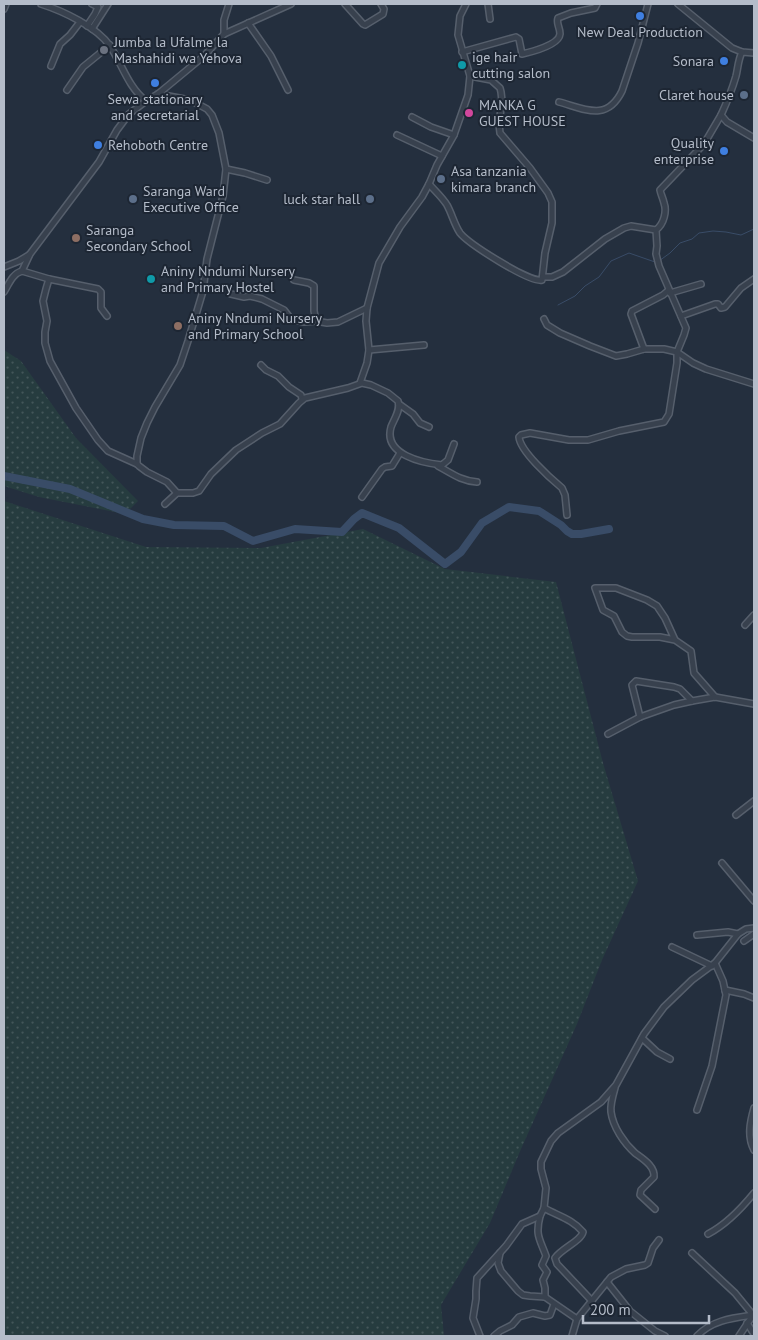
<svg xmlns="http://www.w3.org/2000/svg" width="758" height="1340" font-family="'PT Sans',sans-serif">
  <style>
    .grass { fill: url(#grass-dots) }
    .lines { fill: none; stroke-linecap: round; stroke-linejoin: round }
    .stream { stroke: #394c67; stroke-width: 1 }
    .river { stroke: #394c67; stroke-width: 8 }
    .street-casing { stroke: #565f6c; stroke-width: 8 }
    .street { stroke: #38414e; stroke-width: 5 }
    .shop-dot { fill: #3f7fe0; stroke: #1d2633; stroke-width: 2 }
    .worship-dot { fill: #6b7280; stroke: #1d2633; stroke-width: 2 }
    .culture-dot { fill: #0f9aa8; stroke: #1d2633; stroke-width: 2 }
    .service-dot { fill: #5c6f8a; stroke: #1d2633; stroke-width: 2 }
    .hotel-dot { fill: #d1479c; stroke: #1d2633; stroke-width: 2 }
    .education-dot { fill: #8d6e63; stroke: #1d2633; stroke-width: 2 }
    .labels { text-anchor: middle; stroke-width: 4; stroke-linejoin: round; paint-order: stroke }
    .poi-label { font-size: 14px; fill: #b4bcc9; stroke: #1d2633; text-anchor: start }
  </style>
  <defs>
    <pattern id="grass-dots" width="8" height="8" patternUnits="userSpaceOnUse" patternTransform="scale(1.25)"><rect width="8" height="8" fill="#263c3f"/><path d="M2 2h.1M6 6h.1" fill="none" stroke="#435659" stroke-width="1.8" stroke-linecap="round"/></pattern>
  </defs>
  <rect width="100%" height="100%" fill="#242f3e"/>
  <g class="grass">
    <path d="M4 350 21 361 76 438 138 501 125 514 39 497 4 486Z"/>
    <path d="M4 501 146 547 261 548 363 529 445 569 556 582 603 763 638 881 602 960 577 1024 521 1149 490 1223 441 1305 444 1336H4Z"/>
  </g>
  <g class="lines">
    <g class="stream">
      <path d="M659 261 670 253 680 243 692 239 699 233 713 231 726 232 741 235 754 229"/>
      <path d="M558 305 575 296 585 286 599 277 611 261 629 253 655 262"/>
    </g>
    <path class="river" d="M4 476 70 489 143 519 174 525 224 526 253 541 295 529 342 532 354 519 362 513 399 528 445 564 461 552 482 523 509 507 539 511 561 525 567 531 572 534H581L609 529"/>
    <g class="street-casing">
      <g id="street">
        <path d="M41 4C63 11 97 27 110 46 122 64 128 87 146 101"/>
        <path d="M345 4 363 24 365 25 383 14 384 9 381 4"/>
        <path d="M488 4 490 19"/>
        <path d="M678 4 732 48 742 52 754 53"/>
        <path d="M4 9 6 4"/>
        <path d="M248 23 271 56 288 90"/>
        <path d="M87 26 95 14 98 7 92 4"/>
        <path d="M92 29 108 4"/>
        <path d="M224 34V20L229 4"/>
        <path d="M462 52 516 37 519 39 522 54C531 52 559 45 560 34 560 27 556 24 558 18L571 13 595 8 597 4"/>
        <path d="M742 52C738 60 738 68 736 76 732 90 727 102 721 115L727 122 754 138"/>
        <path d="M51 66 60 44 70 35 80 22"/>
        <path d="M67 90 83 67 110 45"/>
        <path d="M158 94 190 100 207 109 212 115 219 133 226 169 223 196 207 259 203 291 188 341 180 365 155 407 147 423 141 438 137 456V464L139 466 147 472 167 482 177 493"/>
        <path d="M559 102C585 109 607 122 622 91L638 43 648 4"/>
        <path d="M412 117 431 127 454 135"/>
        <path d="M397 135 442 156"/>
        <path d="M226 169 245 173 267 180"/>
        <path d="M429 184C435 191 442 197 447 205 452 214 454 224 460 233 469 244 530 283 542 280L545 253 552 223V202L548 193 530 168 500 133 499 124 502 101 501 92 500 88 491 80 470 76"/>
        <path d="M4 267 19 261 29 255"/>
        <path d="M22 271 30 254 99 162 117 130 129 114 146 101 158 94 204 56 224 34 291 4"/>
        <path d="M543 277H552L563 272 605 239 624 228 631 226 656 230"/>
        <path d="M49 279 46 289 43 301 47 321 45 332V343L50 361 76 408 98 440 108 451 137 464"/>
        <path d="M294 280 309 283 314 286V311L316 321"/>
        <path d="M4 292C9 284 12 274 22 271L49 279 98 289 101 292V308L107 316"/>
        <path d="M670 293 701 284"/>
        <path d="M231 294 244 297 250 296 262 299 284 310 291 319 304 322 316 321 327 323 338 322 367 308"/>
        <path d="M681 316 715 304H718L721 308 725 307 741 288 754 279"/>
        <path d="M544 319 547 325 560 333 590 346 616 356 627 354 644 349H664L677 352 693 363 706 369 754 384"/>
        <path d="M644 349 631 314 632 311 663 295 669 290"/>
        <path d="M369 350 424 345"/>
        <path d="M261 365 266 370 278 376 289 387 301 395 302 399"/>
        <path d="M360 383 367 363 369 350 366 321 367 308 379 263 400 227 422 197 429 184 437 165 454 135 468 95 470 76 458 35 460 16 466 4"/>
        <path d="M399 404 413 414 420 423 429 427"/>
        <path d="M438 466C451 473 461 481 477 482"/>
        <path d="M362 497 382 469 385 467 392 466 400 453"/>
        <path d="M165 504 177 493H193L199 491 211 474 236 450 262 433 280 424 299 403 305 398 348 388 362 383 371 385 388 393 398 401C401 410 394 419 391 427 383 455 423 463 442 465L448 460 454 444"/>
        <path d="M567 515 565 495 562 488C550 478 520 451 519 437L521 435 530 433 569 440H588L619 431 664 422 669 414 677 363V352L684 335 686 328 659 266 656 254 657 246 656 230C664 224 667 211 664 203 663 198 661 195 660 190L704 144 721 115"/>
        <path d="M745 625 754 615"/>
        <path d="M675 640 660 637H632L627 636 622 632 614 616 603 610 595 588H616L647 600 657 606 665 618 675 640 691 651 694 673 715 697"/>
        <path d="M640 717 632 685 636 681 674 687 680 689 692 701"/>
        <path d="M608 734 640 717 674 705 692 701 715 697 754 704"/>
        <path d="M736 815 754 801"/>
        <path d="M722 863 754 901"/>
        <path d="M697 935 728 932 738 934"/>
        <path d="M744 941 754 934"/>
        <path d="M672 947 712 966"/>
        <path d="M725 990 744 994 754 998"/>
        <path d="M642 1038 657 1052 670 1059"/>
        <path d="M615 1088C613 1095 610 1105 611 1112 613 1127 624 1143 635 1153 643 1159 655 1166 654 1177L641 1190 640 1195 655 1209"/>
        <path d="M754 1108C750 1122 747 1137 754 1150"/>
        <path d="M697 1110 712 1066 726 995 723 981 715 963"/>
        <path d="M544 1208C558 1216 572 1219 583 1232 581 1241 562 1248 555 1258L557 1264 592 1301"/>
        <path d="M540 1216C535 1236 540 1239 546 1256L542 1265 547 1272 543 1280 545 1288V1297"/>
        <path d="M708 1234C727 1224 741 1209 754 1193"/>
        <path d="M500 1253 498 1263 501 1271 518 1291 523 1295 530 1296 545 1297 577 1319"/>
        <path d="M692 1253 735 1293 753 1315"/>
        <path d="M607 1282 630 1311 655 1331 665 1336"/>
        <path d="M747 1323 754 1334"/>
        <path d="M480 1336 473 1318 476 1299V1291L477 1278 506 1246 522 1224 540 1216 544 1208 546 1188 541 1169V1162L551 1141 558 1133 601 1102 616 1085 644 1034 664 1007 692 980 715 963 738 934 746 929 754 928"/>
        <path d="M494 1336 500 1331 512 1325 519 1317 533 1313 545 1316 550 1315 554 1304"/>
        <path d="M572 1336 577 1319 611 1277 626 1269 645 1265 648 1263 653 1248 659 1240"/>
        <path d="M697 1336C712 1320 733 1318 754 1315"/>
        <path d="M739 1336 753 1315"/>
      </g>
    </g>
    <use href="#street" class="street"/>
  </g>
  <g class="shop-dot">
    <circle cx="640" cy="16" r="5"/>
    <circle cx="724" cy="61" r="5"/>
    <circle cx="155" cy="83" r="5"/>
    <circle cx="98" cy="145" r="5"/>
    <circle cx="724" cy="151" r="5"/>
  </g>
  <circle class="worship-dot" cx="104" cy="50" r="5"/>
  <g class="culture-dot">
    <circle cx="462" cy="65" r="5"/>
    <circle cx="151" cy="279" r="5"/>
  </g>
  <g class="service-dot">
    <circle cx="744" cy="95" r="5"/>
    <circle cx="441" cy="179" r="5"/>
    <circle cx="133" cy="199" r="5"/>
    <circle cx="370" cy="199" r="5"/>
  </g>
  <circle class="hotel-dot" cx="469" cy="113" r="5"/>
  <g class="education-dot">
    <circle cx="76" cy="238" r="5"/>
    <circle cx="178" cy="326" r="5"/>
  </g>
  <g class="labels">
    <g class="poi-label">
      <text x="640" y="37" text-anchor="middle">New Deal Production</text>
      <text x="114" y="47">Jumba la Ufalme la<tspan x="114" dy="16">Mashahidi wa Yehova</tspan></text>
      <text x="472" y="62">ige hair<tspan x="472" dy="16">cutting salon</tspan></text>
      <text x="714" y="66" text-anchor="end">Sonara</text>
      <text x="734" y="100" text-anchor="end">Claret house</text>
      <text x="155" y="104" text-anchor="middle">Sewa stationary<tspan x="155" dy="16">and secretarial</tspan></text>
      <text x="479" y="110">MANKA G<tspan x="479" dy="16">GUEST HOUSE</tspan></text>
      <text x="714" y="148" text-anchor="end">Quality<tspan x="714" dy="16">enterprise</tspan></text>
      <text x="108" y="150">Rehoboth Centre</text>
      <text x="451" y="176">Asa tanzania<tspan x="451" dy="16">kimara branch</tspan></text>
      <text x="143" y="196">Saranga Ward<tspan x="143" dy="16">Executive Office</tspan></text>
      <text x="360" y="204" text-anchor="end">luck star hall</text>
      <text x="86" y="235">Saranga<tspan x="86" dy="16">Secondary School</tspan></text>
      <text x="161" y="276">Aniny Nndumi Nursery<tspan x="161" dy="16">and Primary Hostel</tspan></text>
      <text x="188" y="323">Aniny Nndumi Nursery<tspan x="188" dy="16">and Primary School</tspan></text>
    </g>
  </g>
  <rect width="758" height="1340" fill="none" stroke="#b4bcc9" stroke-width="10"/>
  <path d="M583 1315v8h126v-8" fill="none" stroke="#b4bcc9" stroke-width="2.5"/>
  <text x="590" y="1315" font-size="15" fill="#b4bcc9" stroke="#1d2633" stroke-width="4" paint-order="stroke">200 m</text>
</svg>
